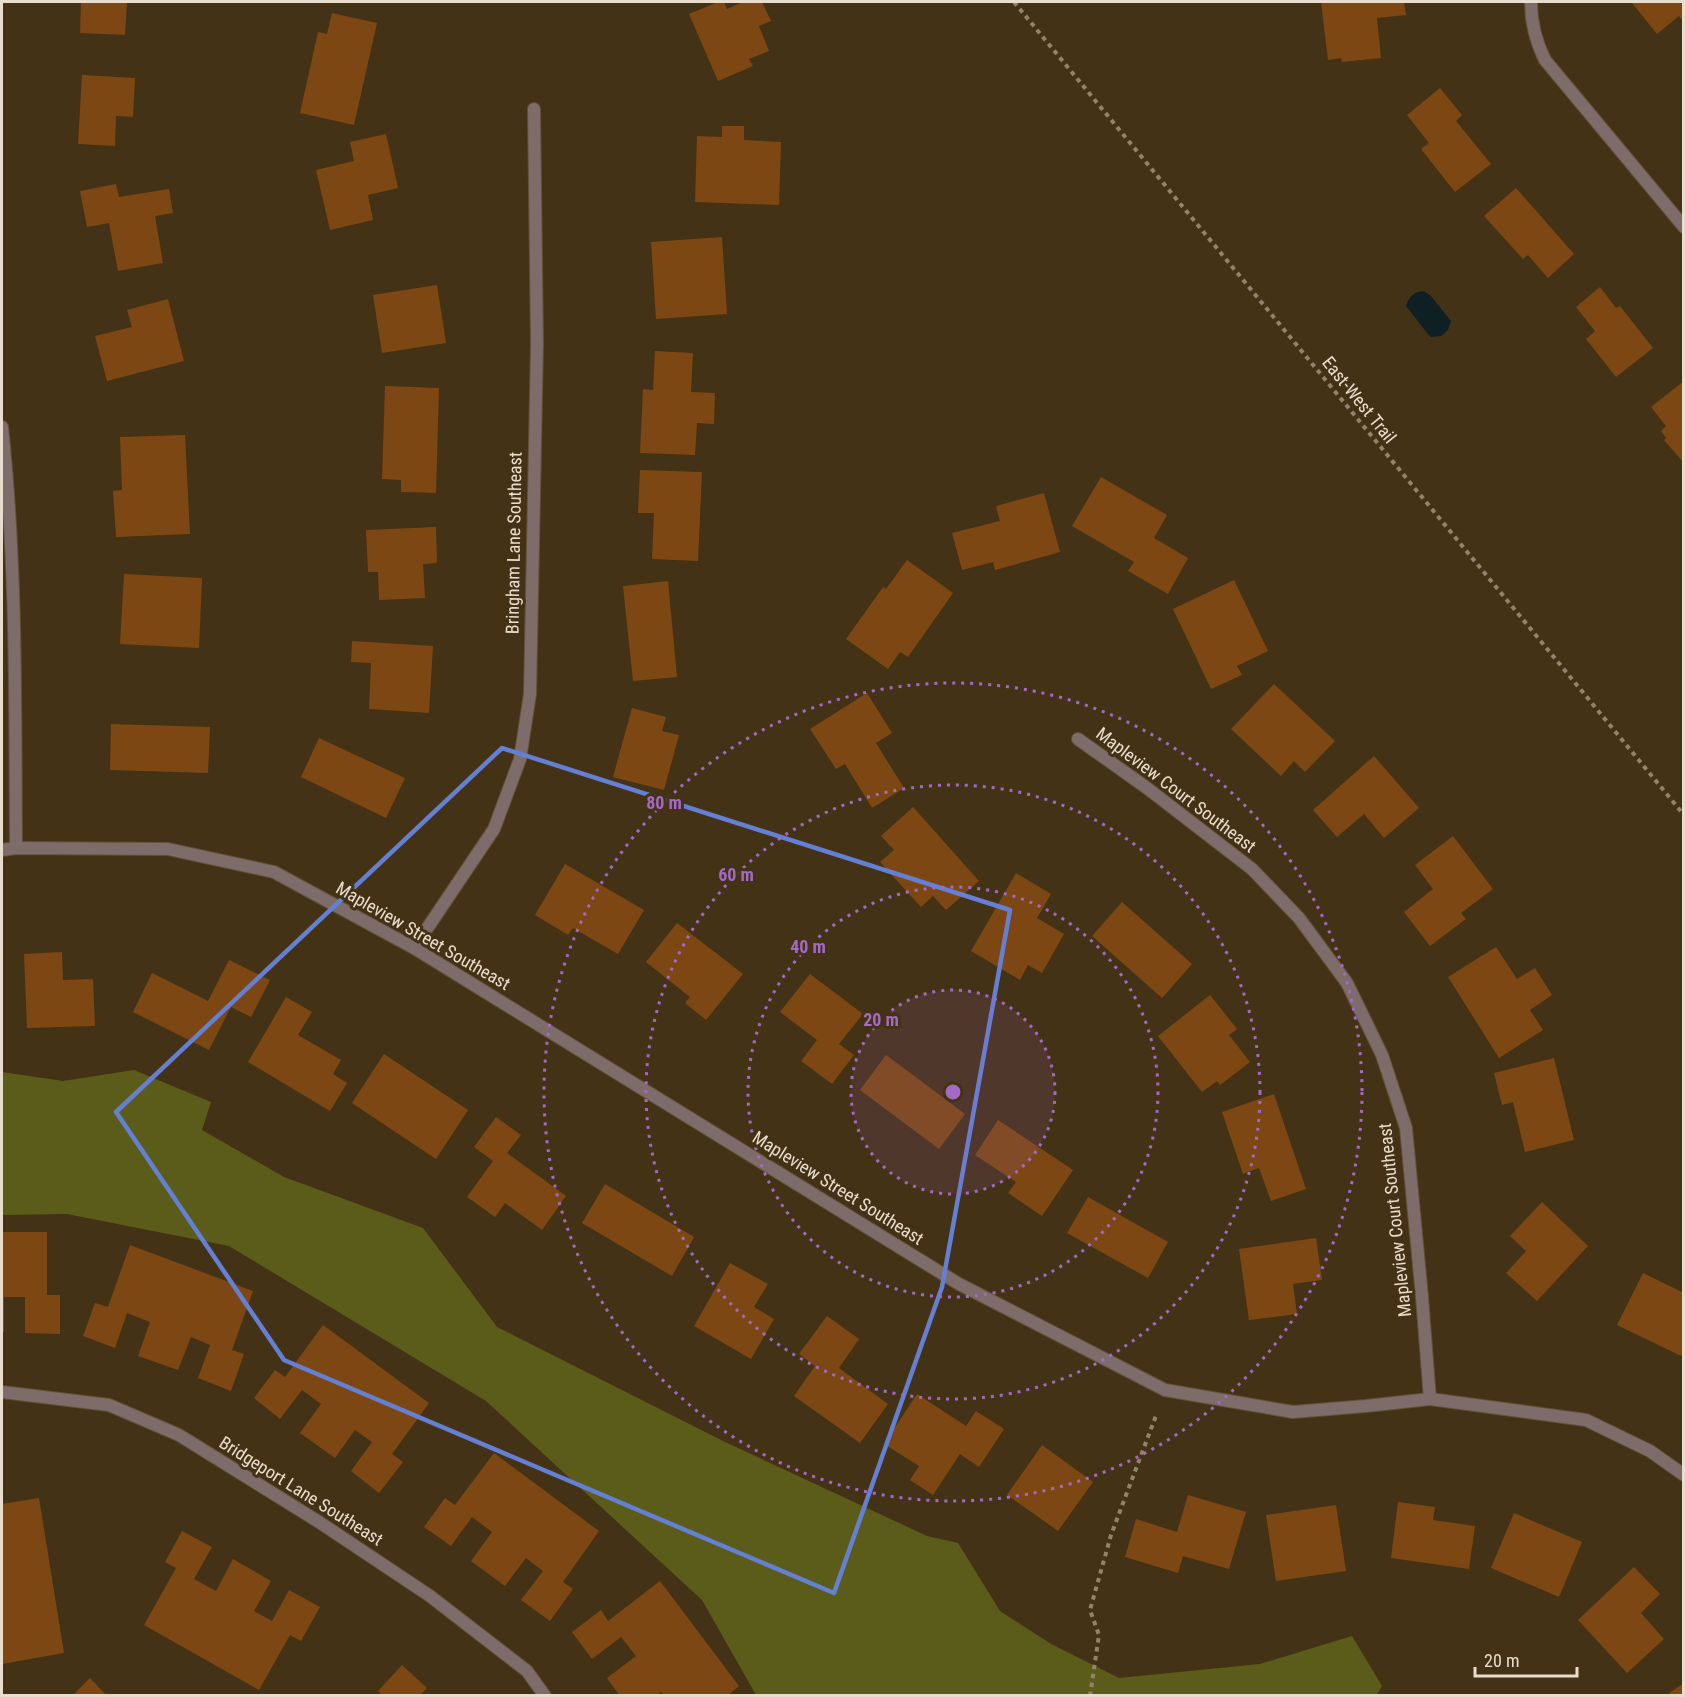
<svg xmlns="http://www.w3.org/2000/svg" width="1685" height="1697" font-family="'Roboto Condensed',sans-serif">
  <style>
    .green { fill: #5c5c1a }
    .water { fill: #0f2024 }
    .building { fill: #7d4713 }
    .lines { fill: none; stroke-linecap: round; stroke-linejoin: round }
    .minor-casing { stroke: #625137; stroke-width: 14 }
    .path { stroke: #92836d; stroke-width: 4; stroke-dasharray: 4.5 4.5; stroke-linecap: butt }
    .minor { stroke: #7d6c69; stroke-width: 12 }
    .marked { fill: none; stroke: #6480d4; stroke-width: 4.5; stroke-linejoin: round }
    .ring { fill: none; stroke: #a26ac4; stroke-width: 3; stroke-dasharray: 3 6 }
    .labels { text-anchor: middle; stroke-width: 6; stroke-linejoin: round; paint-order: stroke }
    .street-label { font-size: 18px; fill: #e9ddcd; stroke: #443216 }
    .centre { fill: #a26ac4; stroke: #443216; stroke-width: 3 }
    .ring-label { font-size: 18px; text-anchor: middle; font-weight: bold; fill: #a26ac4; stroke: #443216; stroke-width: 6; stroke-linejoin: round; paint-order: stroke }
  </style>
  <rect width="100%" height="100%" fill="#443216"/>
  <path class="green" d="M134 1070 211 1102 202 1130 284 1177 423 1228 497 1327 723 1441 927 1536 958 1543 1000 1611 1051 1644 1119 1678 1260 1664 1352 1636 1382 1686 1376 1696 756 1695 702 1600 486 1401 229 1246 67 1214 2 1215V1072L63 1081Z"/>
  <path class="water" d="M1424 291 1431 296 1451 321 1448 330 1441 336 1431 337 1427 333 1406 306C1409 296 1414 292 1424 291Z"/>
  <g class="building">
    <path d="M81 2H127L125 35 80 33Z"/>
    <path d="M718 2H724L727 9 743 2H762L771 21 759 26 769 51 749 59 753 66 718 81 689 14Z"/>
    <path d="M1321 2H1404L1406 15 1377 18 1381 58 1342 62 1341 58 1328 60Z"/>
    <path d="M1634 2H1684V22L1679 16 1657 34 1632 3Z"/>
    <path d="M332 13 377 23 354 125 300 113 318 32 327 34Z"/>
    <path d="M82 75 135 78 133 117 116 116 115 146 78 144Z"/>
    <path d="M1440 88 1462 115 1456 121 1491 164 1455 192 1421 149 1429 143 1407 115Z"/>
    <path d="M722 126H744V140L781 142 779 205 695 202 697 136 722 137Z"/>
    <path d="M386 134 398 188 368 195 373 220 330 230 316 170 354 161 350 142Z"/>
    <path d="M116 184 119 197 169 189 173 213 155 216 163 263 118 271 109 223 87 227 80 191Z"/>
    <path d="M1516 188 1574 254 1548 278 1528 255 1523 259 1484 216Z"/>
    <path d="M722 237 727 314 656 319 651 242Z"/>
    <path d="M437 285 446 343 382 353 373 295Z"/>
    <path d="M1600 287 1616 308 1620 306 1653 348 1616 377 1586 339 1595 331 1576 307Z"/>
    <path d="M168 299 184 361 107 381 95 336 132 327 127 310Z"/>
    <path d="M655 351 693 353 691 392 715 393 714 424 697 423 695 455 640 453 643 389 653 390Z"/>
    <path d="M1684 381V463L1664 440 1666 438 1661 431 1666 426 1651 407Z"/>
    <path d="M385 386 439 388 436 493 401 492V480L382 479Z"/>
    <path d="M185 435 190 534 116 537 113 491 122 490 120 437Z"/>
    <path d="M640 470 702 472 698 561 652 559 654 513H638Z"/>
    <path d="M1101 477 1167 515 1154 538 1188 558 1168 594 1128 571 1134 562 1072 526Z"/>
    <path d="M1044 493 1060 552 995 570 993 562 962 570 952 533 1000 521 996 506Z"/>
    <path d="M436 527 437 563 423 564 425 598 379 600 378 572H368L366 530Z"/>
    <path d="M907 560 953 593 908 657 900 652 888 669 846 639 883 587 886 589Z"/>
    <path d="M124 574 202 578 199 648 120 644Z"/>
    <path d="M1234 580 1268 651 1237 666 1242 675 1211 689 1173 609Z"/>
    <path d="M668 581 677 677 633 681 623 586Z"/>
    <path d="M352 641 433 646 429 713 369 709 371 663 351 662Z"/>
    <path d="M1274 684 1335 741 1305 772 1294 761 1281 776 1231 729Z"/>
    <path d="M867 693 892 733 876 743 904 788 872 808 845 764 836 769 810 729Z"/>
    <path d="M632 708 666 717 662 731 679 735 664 790 613 777Z"/>
    <path d="M111 724 210 727 208 773 110 770Z"/>
    <path d="M319 738 405 778 386 818 301 777Z"/>
    <path d="M1374 756 1419 808 1384 838 1364 814 1337 837 1313 810Z"/>
    <path d="M913 807 979 881 946 910 933 896 921 907 880 862 894 850 881 836Z"/>
    <path d="M1453 836 1493 889 1461 913 1466 919 1430 946 1404 912 1433 889 1415 865Z"/>
    <path d="M565 864 644 910 618 954 573 928 568 935 535 915Z"/>
    <path d="M1016 873 1051 894 1037 918 1064 934 1042 973 1028 965 1020 980 971 951Z"/>
    <path d="M1122 902 1192 964 1162 998 1092 936Z"/>
    <path d="M677 923 743 974 706 1020 685 1003 690 997 646 962Z"/>
    <path d="M1496 947 1517 979 1535 968 1552 995 1530 1010 1543 1030 1499 1058 1448 977Z"/>
    <path d="M62 952 63 980 93 979 95 1026 27 1028 24 954Z"/>
    <path d="M229 960 270 980 251 1017 231 1007 209 1050 133 1012 152 973 208 1001Z"/>
    <path d="M810 974 863 1014 839 1044 854 1055 832 1084 801 1061 817 1040 780 1012Z"/>
    <path d="M1210 995 1237 1029 1229 1035 1250 1062 1220 1085 1217 1081 1202 1092 1158 1036Z"/>
    <path d="M286 997 312 1012 298 1035 341 1060 333 1074 347 1083 330 1111 248 1062Z"/>
    <path d="M384 1054 468 1110 436 1159 352 1103Z"/>
    <path d="M886 1055 965 1114 939 1149 860 1090Z"/>
    <path d="M1554 1058 1574 1140 1525 1152 1513 1102 1502 1105 1494 1073Z"/>
    <path d="M1274 1094 1306 1189 1271 1201 1259 1168 1243 1174 1222 1112Z"/>
    <path d="M496 1117 521 1135 507 1153 566 1196 542 1230 505 1203 495 1217 467 1197 493 1161 474 1147Z"/>
    <path d="M998 1120 1073 1170 1042 1216 1008 1193 1016 1182 975 1155Z"/>
    <path d="M605 1184 694 1237 672 1276 582 1223Z"/>
    <path d="M1088 1197 1168 1242 1148 1278 1067 1233Z"/>
    <path d="M1542 1202 1588 1246 1537 1301 1506 1273 1526 1251 1510 1236Z"/>
    <path d="M2 1232H47V1295H60V1334L25 1333V1297H4V1332H2Z"/>
    <path d="M1316 1238 1322 1280 1293 1284 1297 1314 1249 1320 1239 1249Z"/>
    <path d="M130 1245 253 1291 232 1350 244 1354 231 1391 198 1378 210 1345 191 1337 178 1370 138 1356 150 1322 127 1313 115 1348 83 1336 95 1303 108 1307Z"/>
    <path d="M730 1263 768 1284 754 1307 774 1319 751 1359 694 1326Z"/>
    <path d="M1643 1273 1684 1293V1351L1681 1356 1617 1325Z"/>
    <path d="M827 1316 859 1339 839 1368 888 1404 860 1443 794 1396 815 1366 799 1354Z"/>
    <path d="M323 1325 429 1403 392 1454 403 1462 379 1493 351 1471 372 1442 355 1430 335 1458 300 1433 321 1404 302 1390 280 1419 254 1398 275 1370 285 1377Z"/>
    <path d="M917 1394 966 1426 976 1411 1004 1429 979 1467 960 1454 933 1495 910 1480 919 1466 884 1444Z"/>
    <path d="M1042 1445 1093 1482 1058 1531 1007 1495Z"/>
    <path d="M494 1453 599 1531 563 1582 573 1589 550 1621 521 1600 543 1571 526 1558 505 1586 471 1561 492 1532 472 1517 451 1546 424 1527 445 1498 455 1505Z"/>
    <path d="M1188 1495 1246 1512 1229 1569 1183 1556 1178 1573 1125 1557 1136 1519 1177 1532Z"/>
    <path d="M39 1498 64 1653 2 1664V1504Z"/>
    <path d="M1398 1502 1435 1507 1433 1520 1475 1526 1469 1569 1391 1558Z"/>
    <path d="M1336 1505 1346 1571 1276 1581 1266 1515Z"/>
    <path d="M1514 1513 1582 1542 1559 1597 1491 1568Z"/>
    <path d="M182 1531 212 1547 194 1579 216 1591 233 1559 271 1581 254 1611 272 1621 289 1590 320 1607 301 1641 290 1635 259 1690 144 1625 176 1568 165 1562Z"/>
    <path d="M1634 1567 1660 1594 1641 1613 1664 1639 1627 1673 1578 1620Z"/>
    <path d="M660 1581 739 1686 727 1696H664L661 1692 656 1696H620L607 1678 636 1656 621 1637 592 1659 572 1632 601 1610 608 1621Z"/>
    <path d="M402 1665 427 1688 419 1696H383L378 1691Z"/>
    <path d="M90 1678 107 1696H72Z"/>
    <path d="M1684 1683V1696H1670L1669 1693Z"/>
  </g>
  <g class="lines">
    <g class="minor-casing">
      <g id="minor">
        <path d="M1531 2C1531 22 1536 42 1545 60L1684 227"/>
        <path d="M2 427C17 566 15 708 16 848"/>
        <path d="M1078 739 1147 788 1252 869 1299 918 1347 983 1382 1055 1406 1128 1422 1297 1430 1399"/>
        <path d="M2 850 16 848 168 849 274 872 414 948 959 1284 1165 1390 1293 1412 1366 1406 1430 1399 1586 1420 1650 1451 1684 1475"/>
        <path d="M414 948 494 829 520 759 530 694 537 344 534 109"/>
        <path d="M2 1392 109 1405 179 1435 319 1522 430 1596 527 1671 545 1696"/>
      </g>
    </g>
    <g class="path">
      <path d="M1014 2 1684 815"/>
      <path d="M1090 1696 1099 1635 1090 1610 1111 1535 1157 1413"/>
    </g>
    <use href="#minor" class="minor"/>
  </g>
  <path class="marked" d="M502 748 1010 910 942 1287 834 1593 284 1360 116 1112Z"/>
  <circle cx="953" cy="1092" r="102" fill="#a26ac4" fill-opacity=".12"/>
  <g class="ring">
    <circle cx="953" cy="1092" r="102"/>
    <circle cx="953" cy="1092" r="205"/>
    <circle cx="953" cy="1092" r="307"/>
    <circle cx="953" cy="1092" r="409"/>
  </g>
  <g class="labels">
    <g class="street-label">
      <text transform="translate(1359 400) rotate(51)" y="6">East-West Trail</text>
      <text transform="translate(514 543) rotate(-89)" y="6">Bringham Lane Southeast</text>
      <text transform="translate(1176 790) rotate(37)" y="6">Mapleview Court Southeast</text>
      <text transform="translate(423 936) rotate(30)" y="6">Mapleview Street Southeast</text>
      <text transform="translate(838 1188) rotate(32)" y="6">Mapleview Street Southeast</text>
      <text transform="translate(1395 1220) rotate(-96)" y="6">Mapleview Court Southeast</text>
      <text transform="translate(301 1491) rotate(32)" y="6">Bridgeport Lane Southeast</text>
    </g>
  </g>
  <circle cx="953" cy="1092" r="9" class="centre"/>
  <g class="ring-label">
    <text x="664" y="809">80 m</text>
    <text x="736" y="881">60 m</text>
    <text x="808" y="953">40 m</text>
    <text x="881" y="1026">20 m</text>
  </g>
  <rect width="1685" height="1697" fill="none" stroke="#e9ddcd" stroke-width="6"/>
  <path d="M1475 1667v9h102v-9" fill="none" stroke="#e9ddcd" stroke-width="3"/>
  <text x="1484" y="1667" font-size="18" fill="#e9ddcd" stroke="#443216" stroke-width="4.5" paint-order="stroke">20 m</text>
</svg>
